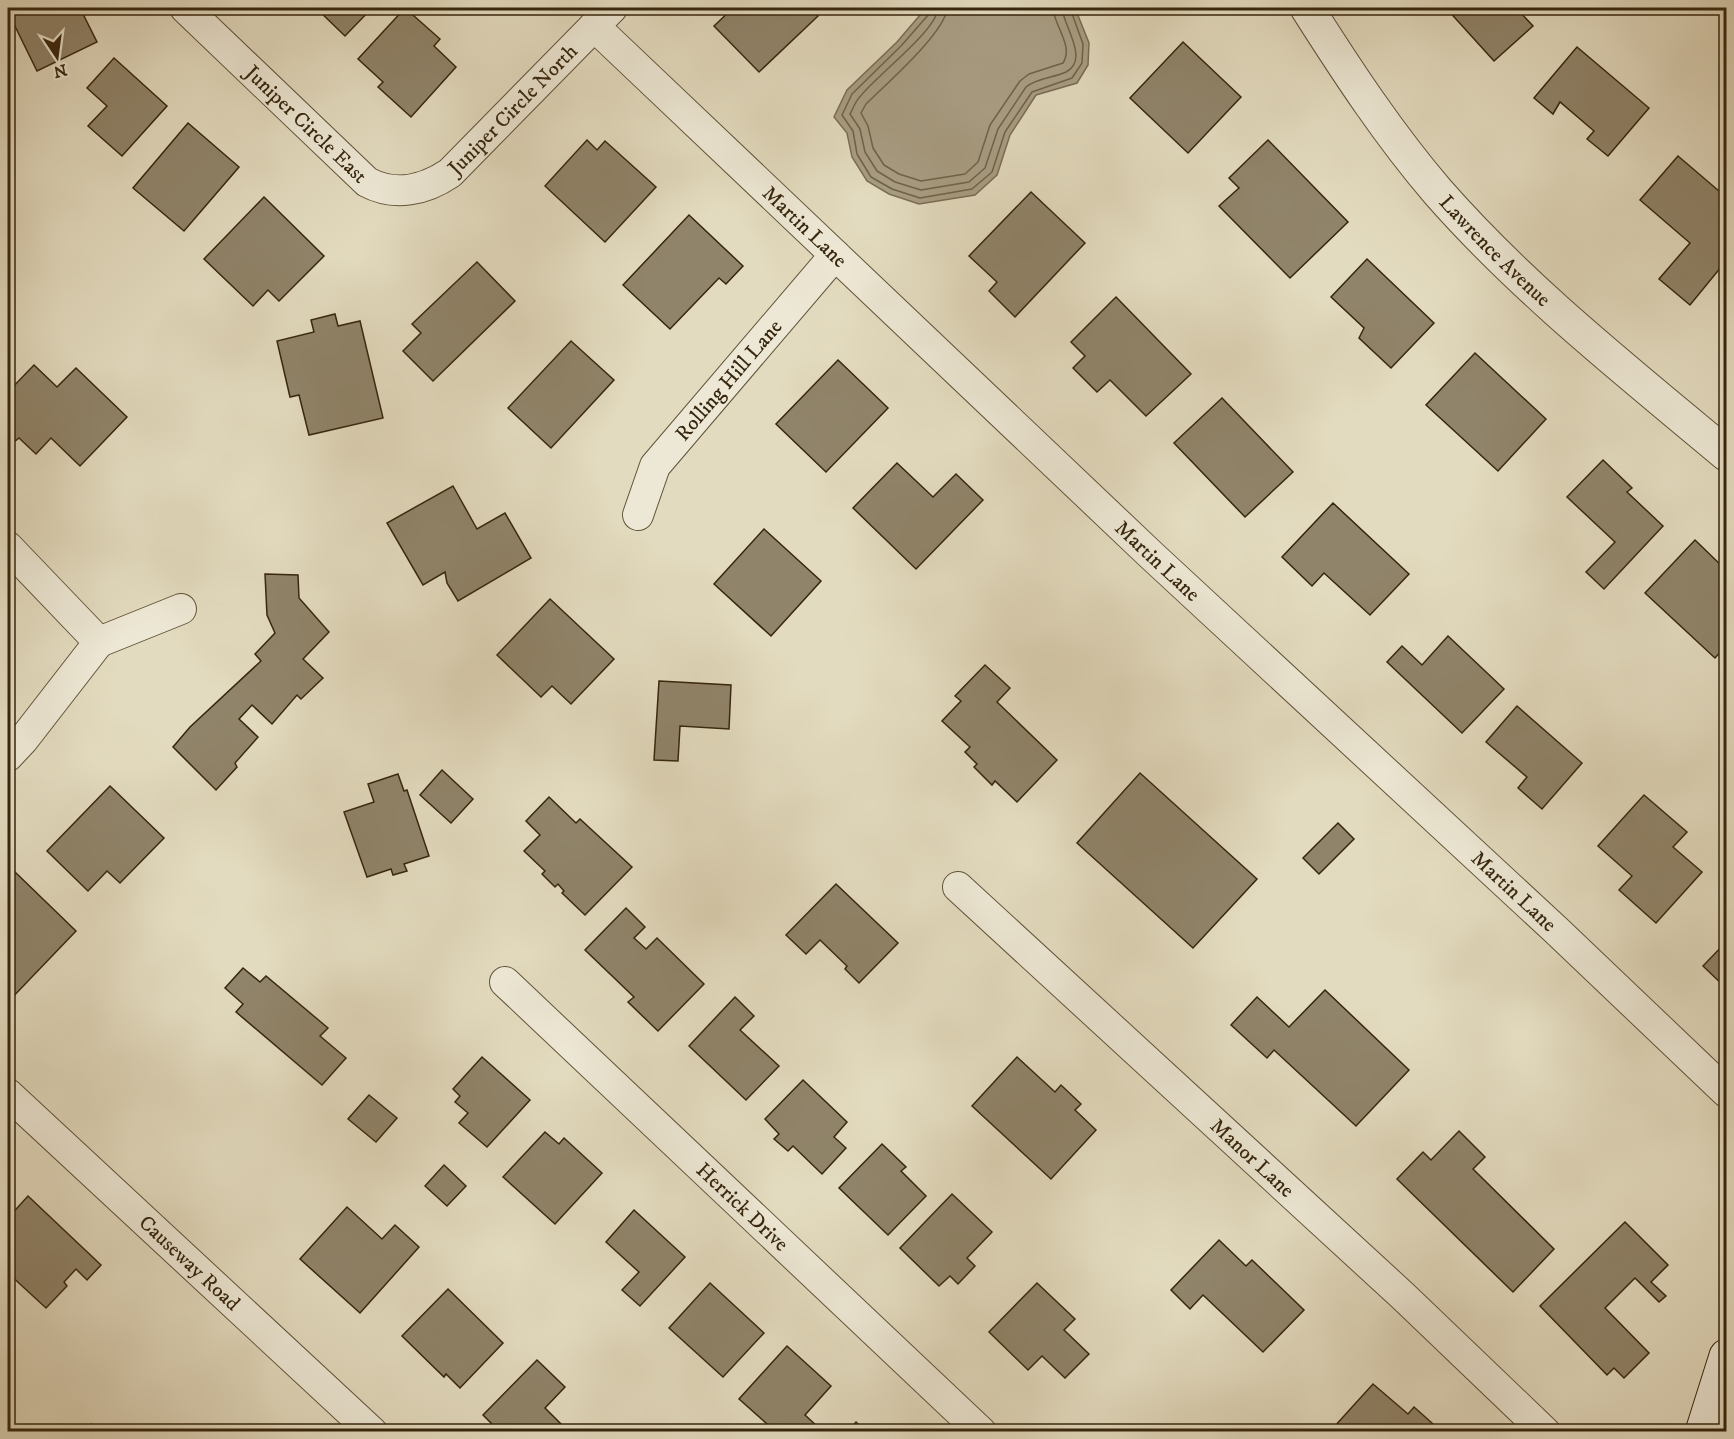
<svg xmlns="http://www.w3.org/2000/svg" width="1734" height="1439" font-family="'IM FELL DW Pica',serif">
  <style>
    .water { fill: #a89d83; stroke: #7a6d54; stroke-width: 1.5 }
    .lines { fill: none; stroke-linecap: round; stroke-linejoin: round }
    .shore { stroke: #6f6248; stroke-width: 1.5 }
    .building { fill: #90846a; stroke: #36260e; stroke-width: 1.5 }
    .minor-casing { stroke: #61533a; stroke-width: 32 }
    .tertiary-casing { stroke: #61533a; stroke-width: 35 }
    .secondary-casing { stroke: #36260e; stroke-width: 35 }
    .minor { stroke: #ede8d5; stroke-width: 30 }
    .tertiary { stroke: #ede8d5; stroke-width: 33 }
    .secondary { stroke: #ede8d5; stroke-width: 33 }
    .labels { text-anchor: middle; stroke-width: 5; stroke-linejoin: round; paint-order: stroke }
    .street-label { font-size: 21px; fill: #36260e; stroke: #ede8d5 }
  </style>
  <rect width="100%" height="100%" fill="#e3dbbf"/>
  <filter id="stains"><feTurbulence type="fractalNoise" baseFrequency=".00333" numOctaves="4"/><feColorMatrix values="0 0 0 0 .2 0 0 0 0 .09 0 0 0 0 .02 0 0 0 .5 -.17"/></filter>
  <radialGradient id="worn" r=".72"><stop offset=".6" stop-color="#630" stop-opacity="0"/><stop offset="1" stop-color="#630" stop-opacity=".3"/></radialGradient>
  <path class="water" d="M926 8H1075L1089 43 1088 65 1077 83 1036 95 1010 135 997 175 975 195 919 204 889 194 867 181 852 157 847 133 834 117 847 90 897 42Z"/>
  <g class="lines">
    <g class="shore">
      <path d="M930 8 929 14 901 46 852 94 842 115 853 131 857 154 871 177 892 189 920 198 972 189 992 172 1005 132 1032 92 1072 78 1082 63 1083 44 1070 8"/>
      <path d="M938 8C937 31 874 77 859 98 855 102 853 109 850 114L860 129 865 152 877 171 895 182 921 190 969 182 985 168 998 129 1026 87C1037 78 1053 78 1066 72 1090 60 1063 25 1062 8"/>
      <path d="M947 8C946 32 885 85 866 104L861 113 868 126 873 148 884 165 899 174 921 181 965 174 978 162 990 125 1020 81 1029 74 1063 63C1074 46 1054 26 1053 8"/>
    </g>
  </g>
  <g class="building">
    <path d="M18 8H80L97 42 37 71 8 12Z"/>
    <path d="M316 8H372L345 36Z"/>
    <path d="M405 8 440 39 434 46 456 67 411 117 378 87 383 82 358 59Z"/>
    <path d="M733 8H810L818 16 759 72 714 26Z"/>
    <path d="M1446 8H1522L1519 11 1533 26 1494 61Z"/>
    <path d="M1183 42 1241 97 1188 153 1130 98Z"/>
    <path d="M1577 47 1649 108 1608 156 1587 139 1594 131 1560 102 1553 114 1534 98Z"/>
    <path d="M114 58 167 106 122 156 88 126 107 106 87 88Z"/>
    <path d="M188 123 239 167 184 231 133 188Z"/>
    <path d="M587 140 597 150 605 141 656 187 605 242 545 186Z"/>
    <path d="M1268 140 1348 222 1290 278 1219 206 1239 188 1229 178Z"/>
    <path d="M1678 156 1726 197V261L1690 305 1659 279 1690 243 1640 200Z"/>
    <path d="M1031 192 1085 243 1015 317 989 291 997 282 969 256Z"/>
    <path d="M264 197 324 256 279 301 268 290 253 306 204 259Z"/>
    <path d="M689 215 743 266 726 284 719 278 670 329 623 285Z"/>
    <path d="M1367 259 1434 323 1391 368 1359 338 1364 328 1331 297Z"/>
    <path d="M477 262 515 301 433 381 403 351 421 333 412 324Z"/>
    <path d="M1116 297 1191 374 1146 416 1110 380 1097 392 1073 368 1085 356 1071 342Z"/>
    <path d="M335 314 338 326 360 321 383 418 309 435 299 395 290 397 277 341 314 332 311 320Z"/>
    <path d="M571 341 614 380 551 448 508 408Z"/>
    <path d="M1475 353 1546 419 1498 471 1426 405Z"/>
    <path d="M838 360 888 408 826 472 776 424Z"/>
    <path d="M34 365 57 387 76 368 127 417 80 466 51 438 36 454 19 438 14 442 8 436V392Z"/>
    <path d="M1222 398 1293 472 1245 517 1174 443Z"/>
    <path d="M1603 460 1632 488 1627 492 1663 526 1604 589 1586 572 1615 542 1567 497Z"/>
    <path d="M897 463 933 497 956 474 983 500 916 569 853 508Z"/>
    <path d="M453 486 477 529 505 513 531 558 458 601 447 583 445 572 423 585 387 523Z"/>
    <path d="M1333 503 1409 574 1370 615 1324 573 1312 586 1282 557Z"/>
    <path d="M764 529 821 581 771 636 714 584Z"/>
    <path d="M1695 540 1726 570V646L1715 658 1645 593Z"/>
    <path d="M265 574 298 575 299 598 329 632 303 659 323 678 301 699 297 695 272 724 252 705 239 719 258 737 235 763 237 767 216 790 173 747 190 727 261 661 255 654 275 633 267 615Z"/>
    <path d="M550 599 614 659 571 704 552 686 541 697 497 655Z"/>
    <path d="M1448 636 1504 689 1462 733 1387 662 1402 646 1422 665Z"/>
    <path d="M985 665 1010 688 997 702 1057 760 1017 802 995 781 992 785 974 767 977 764 965 752 970 747 942 721 961 701 955 696Z"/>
    <path d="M659 681 731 685 729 729 680 726 678 761 654 760Z"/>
    <path d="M1517 706 1582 763 1542 809 1518 788 1527 777 1486 742Z"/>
    <path d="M442 770 473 799 451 823 420 795Z"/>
    <path d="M1140 773 1257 879 1193 948 1077 843Z"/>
    <path d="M398 774 404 791 407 790 429 856 404 864 407 871 393 875 391 869 367 877 344 812 374 802 368 784Z"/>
    <path d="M110 786 164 838 120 883 107 871 88 891 47 851Z"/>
    <path d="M1644 795 1687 832 1673 847 1702 872 1656 923 1619 890 1632 876 1598 846Z"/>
    <path d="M549 797 576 823 580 819 632 867 585 915 562 893 564 891 558 884 555 887 542 874 545 871 524 851 540 835 526 821Z"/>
    <path d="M1338 823 1354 839 1319 874 1303 858Z"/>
    <path d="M15 872 76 931 8 1002V880Z"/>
    <path d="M836 884 898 943 859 983 845 969 847 966 820 940 806 954 786 935Z"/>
    <path d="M626 908 645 927 634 938 646 949 657 938 704 984 658 1031 628 1002 634 997 585 950Z"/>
    <path d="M1726 942V988L1703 966Z"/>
    <path d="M243 968 260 982 266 976 328 1028 320 1036 346 1058 322 1085 236 1012 243 1004 225 988Z"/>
    <path d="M1325 990 1409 1070 1356 1126 1274 1050 1267 1058 1231 1025 1257 997 1289 1027Z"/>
    <path d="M735 997 754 1016 740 1030 779 1066 746 1100 689 1046Z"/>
    <path d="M482 1057 530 1100 487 1147 459 1123 468 1113 455 1102 460 1096 453 1089Z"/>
    <path d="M1017 1057 1055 1092 1061 1085 1081 1104 1075 1110 1096 1130 1051 1179 972 1106Z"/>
    <path d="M803 1080 847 1122 834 1137 846 1148 822 1174 793 1146 788 1151 774 1139 779 1134 765 1119Z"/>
    <path d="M369 1095 397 1118 376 1142 348 1119Z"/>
    <path d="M1459 1131 1485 1157 1473 1169 1554 1249 1513 1292 1397 1179 1423 1152 1431 1160Z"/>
    <path d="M545 1132 559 1144 564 1138 602 1173 555 1224 503 1177Z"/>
    <path d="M882 1144 906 1167 901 1171 926 1196 888 1235 839 1188Z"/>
    <path d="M444 1165 466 1186 447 1206 425 1186Z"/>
    <path d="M952 1194 992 1232 967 1258 975 1266 958 1284 950 1276 939 1286 900 1248Z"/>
    <path d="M28 1196 101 1265 87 1280 76 1269 64 1282 67 1286 46 1308 8 1273V1218Z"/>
    <path d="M347 1207 382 1239 395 1225 419 1247 360 1313 300 1259Z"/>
    <path d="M634 1210 685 1257 640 1306 622 1290 639 1272 606 1242Z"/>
    <path d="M1625 1222 1668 1265 1651 1282 1666 1296 1659 1302 1635 1278 1605 1308 1649 1353 1624 1378 1614 1368 1607 1375 1540 1306Z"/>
    <path d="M1219 1240 1246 1266 1252 1260 1304 1310 1263 1352 1203 1295 1190 1309 1171 1290Z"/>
    <path d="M710 1283 764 1333 723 1377 669 1328Z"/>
    <path d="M1037 1283 1075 1319 1064 1330 1089 1354 1065 1378 1042 1356 1028 1370 989 1332Z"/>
    <path d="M448 1289 503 1343 460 1388 446 1374 444 1377 402 1336Z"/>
    <path d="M787 1346 831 1386 805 1415 818 1427 814 1432H781L778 1429 775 1431 739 1399Z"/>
    <path d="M537 1360 565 1387 545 1408 569 1432H500L483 1415Z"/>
    <path d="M1373 1384 1408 1414 1414 1407 1442 1432H1339L1334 1427Z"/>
    <path d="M856 1422 866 1432H847Z"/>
    <path d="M91 1424 100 1432H84Z"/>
  </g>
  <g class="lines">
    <g class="minor-casing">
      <g id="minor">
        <path id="s1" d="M185 8 367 182C395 197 425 190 450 173L612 8"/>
        <path id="s2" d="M594 26 1150 554 1556 930 1726 1092"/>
        <path id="s3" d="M638 515 655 466 835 255"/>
        <path d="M8 547 99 642"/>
        <path d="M99 642 181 609"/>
        <path d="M8 756 23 740 99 642"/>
        <path id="s4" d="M958 887 1403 1296 1545 1432"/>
        <path id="s5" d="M505 982 981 1432"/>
        <path id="s6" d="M8 1094 372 1432"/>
      </g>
    </g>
    <g class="tertiary-casing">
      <g id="tertiary">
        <path id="s7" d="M1307 8C1347 71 1389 135 1438 192 1524 290 1627 371 1726 454"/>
      </g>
    </g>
    <g class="secondary-casing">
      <path id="secondary" d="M1702 1432 1726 1356"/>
    </g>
    <use href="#minor" class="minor"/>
    <use href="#tertiary" class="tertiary"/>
    <use href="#secondary" class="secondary"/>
  </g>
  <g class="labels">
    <g class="street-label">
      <text dy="7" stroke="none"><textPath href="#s1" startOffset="429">Juniper Circle North</textPath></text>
      <text dy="7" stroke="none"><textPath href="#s1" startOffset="168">Juniper Circle East</textPath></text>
      <text dy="7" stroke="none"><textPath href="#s2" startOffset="291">Martin Lane</textPath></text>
      <text dy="7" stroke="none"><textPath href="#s7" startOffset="308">Lawrence Avenue</textPath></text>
      <text dy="7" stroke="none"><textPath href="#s3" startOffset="165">Rolling Hill Lane</textPath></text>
      <text dy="7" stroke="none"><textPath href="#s2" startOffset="777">Martin Lane</textPath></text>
      <text dy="7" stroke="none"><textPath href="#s2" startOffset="1263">Martin Lane</textPath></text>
      <text dy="7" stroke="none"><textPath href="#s4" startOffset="400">Manor Lane</textPath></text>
      <text dy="7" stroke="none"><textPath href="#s5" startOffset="327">Herrick Drive</textPath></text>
      <text dy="7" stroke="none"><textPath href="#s6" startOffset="248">Causeway Road</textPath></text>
    </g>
  </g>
  <rect width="1734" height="1439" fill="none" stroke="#e3dbbf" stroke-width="30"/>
  <rect x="9" y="9" width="1716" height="1421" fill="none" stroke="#36260e" stroke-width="3"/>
  <rect x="15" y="15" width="1704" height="1409" fill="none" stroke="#36260e" stroke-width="1.5"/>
  <g transform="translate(57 57) rotate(167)" stroke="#ede8d5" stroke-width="4.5" paint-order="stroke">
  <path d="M0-4.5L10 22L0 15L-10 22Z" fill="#36260e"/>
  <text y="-9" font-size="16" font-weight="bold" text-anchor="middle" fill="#36260e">N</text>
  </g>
  <rect width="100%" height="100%" filter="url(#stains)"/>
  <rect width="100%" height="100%" fill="url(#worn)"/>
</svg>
